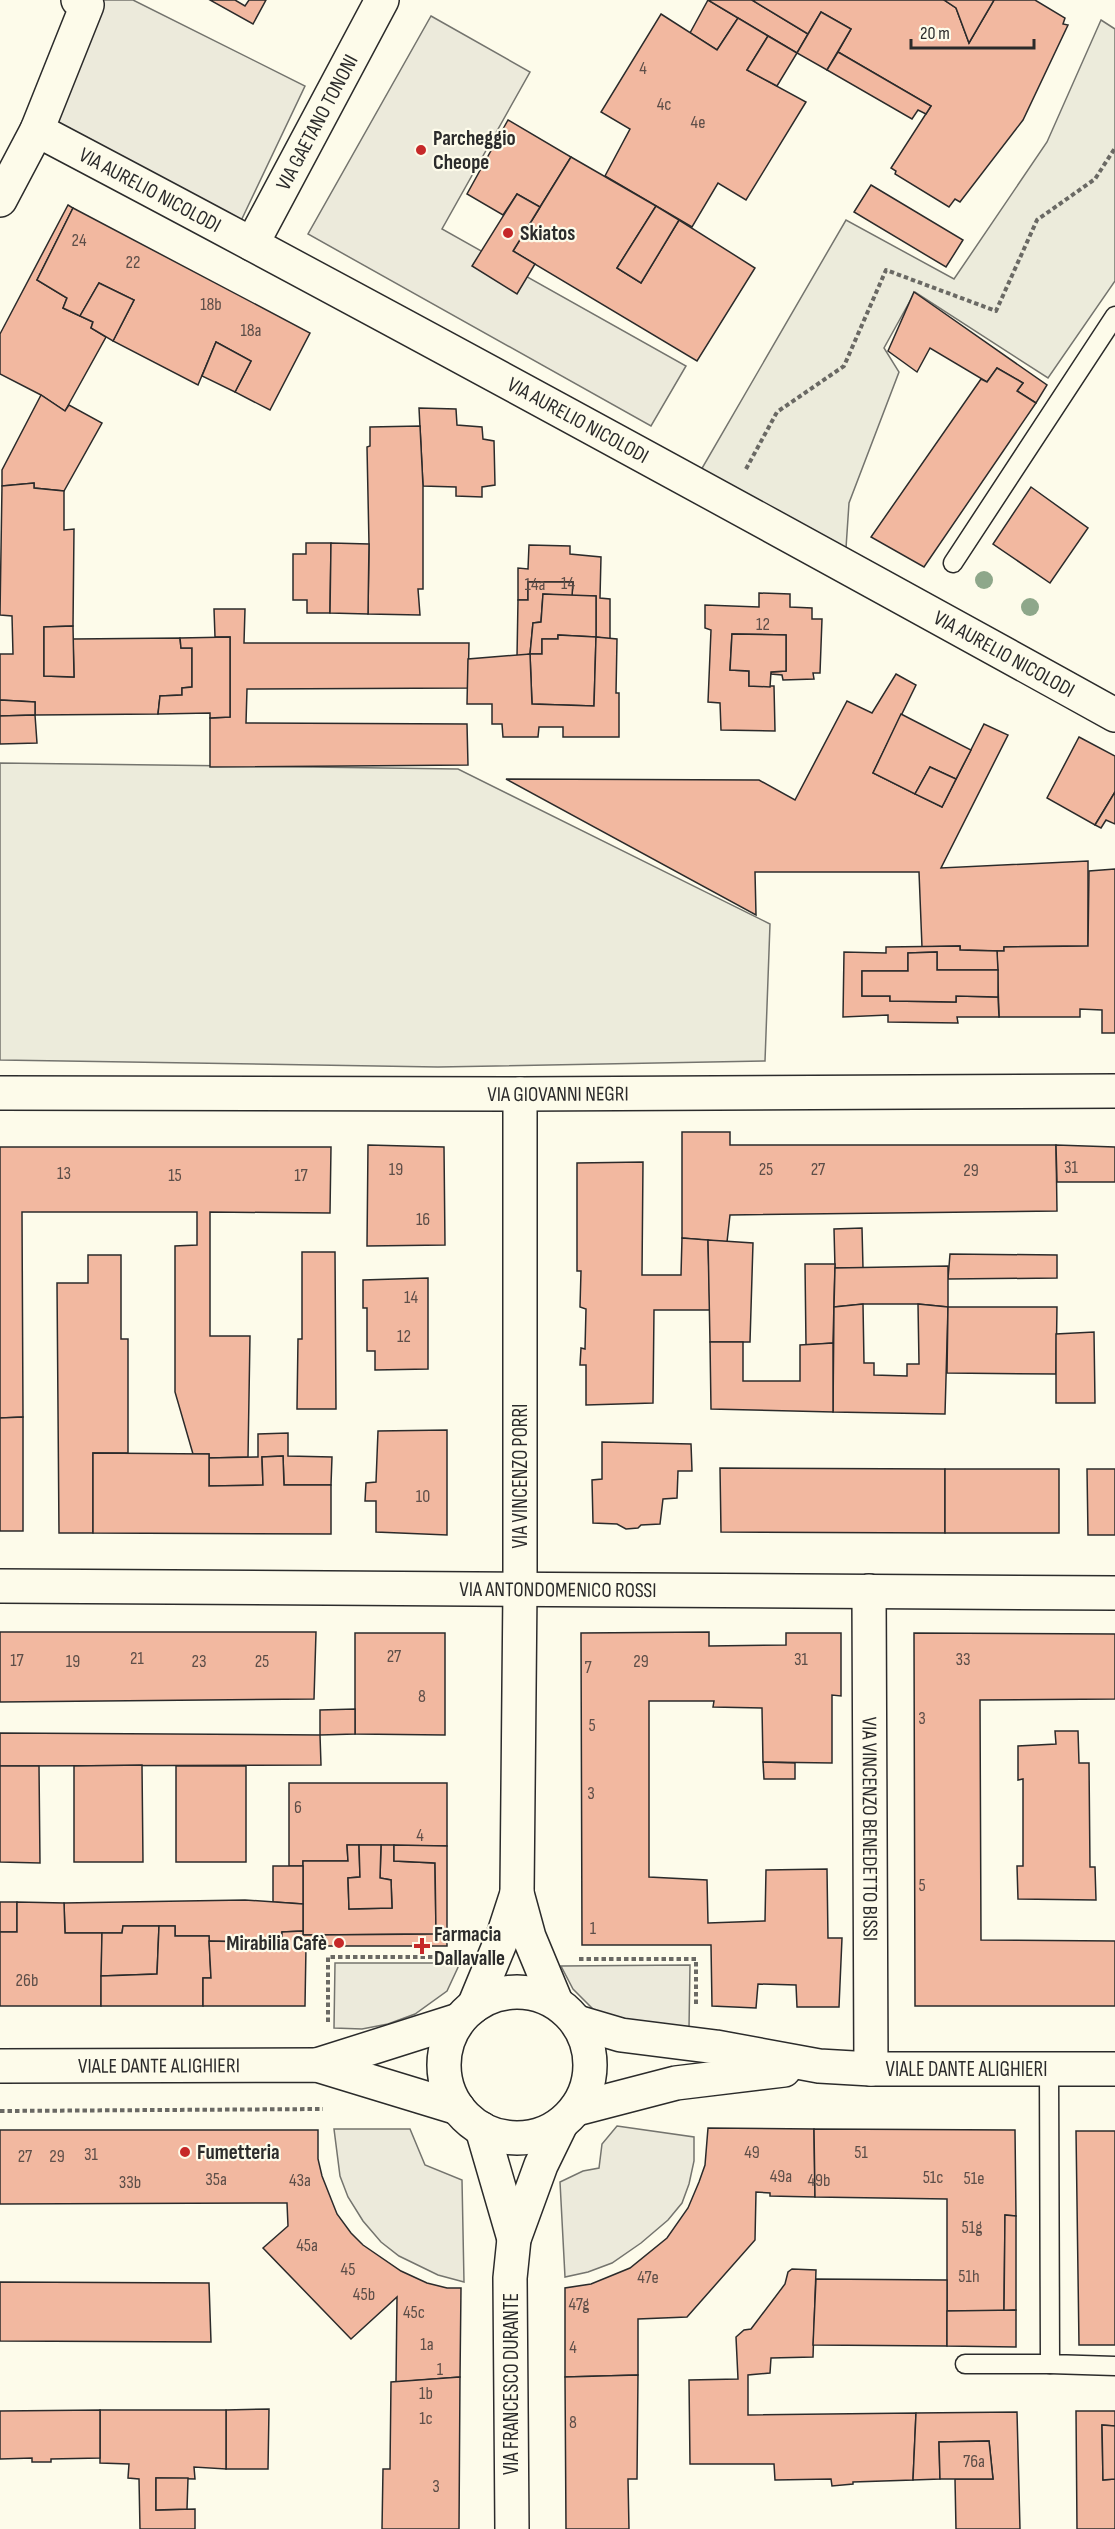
<svg xmlns="http://www.w3.org/2000/svg" width="1115" height="2529" font-family="'Sofia Sans Condensed',sans-serif">
  <style>
    .green { fill: #ecebdb; stroke: #74746e; stroke-width: 1.5 }
    .parking { fill: #eceadb; stroke: #74746e; stroke-width: 1.5 }
    .building { fill: #f2b8a0; stroke: #2b2b2b; stroke-width: 1.5 }
    .lines { fill: none; stroke-linecap: round; stroke-linejoin: round }
    .lane-casing { stroke: #2b2b2b; stroke-width: 21 }
    .street-casing { stroke: #2b2b2b; stroke-width: 36 }
    .secondary-casing { stroke: #2b2b2b; stroke-width: 36 }
    .path { stroke: #6a6964; stroke-width: 4; stroke-dasharray: 4.5 3; stroke-linecap: butt }
    .lane { stroke: #fdfbea; stroke-width: 18 }
    .street { stroke: #fdfbea; stroke-width: 33 }
    .secondary { stroke: #fdfbea; stroke-width: 33 }
    .tree { fill: #8ea78a }
    .poi-dot { fill: #c62828; stroke: #fdfbea; stroke-width: 2 }
    .labels { text-anchor: middle; stroke-width: 4.5; stroke-linejoin: round; paint-order: stroke }
    .number-label { font-size: 18px; fill: #5d4e48 }
    .street-label { font-size: 21px; fill: #2b2b2b; stroke: #fdfbea }
    .poi-label { font-size: 21px; font-weight: bold; fill: #2b2b2b; stroke: #fdfbea; text-anchor: start }
  </style>
  <rect width="100%" height="100%" fill="#fdfbea"/>
  <g class="green">
    <path d="M1101 20 1115 29V281L1048 378 915 292 884 348 899 372 849 503 846 548 701 470 846 220 954 279 1047 142Z"/>
    <path d="M0 763 458 769 770 924 765 1061 438 1067 0 1060Z"/>
  </g>
  <g class="parking">
    <path d="M101 0H133L305 86 239 225 53 125Z"/>
    <path d="M431 16 530 72 442 229 686 366 651 426 308 234Z"/>
    <path d="M335 1963H460L447 1991 415 2014 388 2024 362 2029 334 2028Z"/>
    <path d="M690 1965 689 2028H655L598 2014 573 1989 561 1966Z"/>
    <path d="M617 2126 694 2137V2161L689 2184 682 2203 668 2220 641 2243 612 2263 588 2272 565 2277 560 2182 583 2171 599 2168 602 2144Z"/>
    <path d="M334 2129H410L425 2165 462 2180 464 2282 438 2275 399 2256 381 2242 363 2221 348 2197 340 2176Z"/>
  </g>
  <g class="building">
    <path d="M210 0H235L245 6 249 0H266L253 24Z"/>
    <path d="M708 0 738 18 717 50 690 33Z"/>
    <path d="M708 0H752L808 34 797 53Z"/>
    <path d="M752 0H944L956 8 969 43 994 0H1035L1065 18 1063 24 1068 25 1023 120 960 202 955 199 949 207 895 174 896 171 891 168 931 106 838 52 851 29 821 12 808 34Z"/>
    <path d="M944 0H994L969 43 956 8Z"/>
    <path d="M821 12 851 29 827 70 797 53Z"/>
    <path d="M661 14 717 50 738 18 768 36 747 70 806 102 746 200 718 183 692 227 605 176 630 129 601 112Z"/>
    <path d="M768 36 797 53 777 86 747 70Z"/>
    <path d="M838 52 931 106 926 114 918 110 912 119 827 70Z"/>
    <path d="M508 120 571 157 540 207 517 194 503 215 467 194Z"/>
    <path d="M571 157 656 206 617 268 641 283 679 220 755 268 697 361 513 251Z"/>
    <path d="M871 185 963 240 946 267 854 212Z"/>
    <path d="M517 194 540 207 513 251 535 264 517 294 472 266Z"/>
    <path d="M68 205 73 208 37 280 67 298 63 308 93 322 91 328 106 337 65 411 41 395 0 374V334Z"/>
    <path d="M656 206 679 220 641 283 617 268Z"/>
    <path d="M73 208 310 333 270 410 235 392 251 361 216 342 198 385 113 341 134 300 99 283 80 316 63 308 67 298 37 280Z"/>
    <path d="M99 283 134 300 113 341 91 328 93 322 80 316Z"/>
    <path d="M914 292 1047 385 1036 403 1017 391 1023 383 997 368 987 382 930 348 917 372 888 351Z"/>
    <path d="M216 342 251 361 235 392 202 376Z"/>
    <path d="M997 368 1023 383 1017 391 1036 403 924 567 871 537 981 379 987 382Z"/>
    <path d="M41 395 65 411 69 405 102 423 64 491 34 488V483L2 486V470Z"/>
    <path d="M419 408 456 409 457 425 482 427 483 439 494 441 495 485 482 487V497L456 496V487L423 486Z"/>
    <path d="M420 426 423 486V589H418L420 615 368 614 369 544 367 447 370 446V427Z"/>
    <path d="M34 483V488L64 491V530L74 529 73 626 44 627V676L74 677 73 639 180 638 181 648H192V687L182 688V695L160 696 158 714 35 715V702L0 700V654H13L12 616 0 615 2 486Z"/>
    <path d="M1031 487 1088 528 1050 583 993 544Z"/>
    <path d="M306 543H331L330 613H307V600H293V554H306Z"/>
    <path d="M331 543 369 544 368 614 330 613Z"/>
    <path d="M529 545 570 546V554L601 557 600 598 610 599V639L596 637V596H572L573 582H528V600H518V568L528 569Z"/>
    <path d="M528 582H573L572 596 543 594 541 622 533 623 530 654 517 657 518 600H528Z"/>
    <path d="M759 593 790 594V607L812 608V619H822L820 673H813L814 679 783 680 782 675 771 674V672L786 671V635L732 634 730 670 749 671V686H774L775 731 721 730 720 703 708 702 711 630 705 628V605L759 607Z"/>
    <path d="M543 594 596 596V637L558 635V639H542V654H530L533 623 541 622Z"/>
    <path d="M214 609H245L244 643H469L468 688 247 689 246 723 467 724 468 765 210 767V718L230 717V637H215Z"/>
    <path d="M73 626 74 677 44 676V627Z"/>
    <path d="M732 634 786 635V671L771 672 770 687 749 686V671L730 670Z"/>
    <path d="M558 635 596 637 594 706 532 704 530 654H542V639H558Z"/>
    <path d="M230 637V717L210 718V713L158 714 160 696 182 695V688L192 687V648H181L180 638Z"/>
    <path d="M596 637 617 639 616 693H619V737H563V727H539L538 737H503L502 724H492V704H467L468 659 530 654 532 704 594 706Z"/>
    <path d="M896 674 916 685 873 773 942 807 984 724 1008 735 941 868 1088 861V946L1004 947V951L960 950V946L922 947 919 872H755L756 915 506 779 759 780 795 800 847 701 872 713Z"/>
    <path d="M0 700 35 702V715L0 716Z"/>
    <path d="M901 714 971 750 956 779 930 767 915 794 873 773Z"/>
    <path d="M35 715 37 743 0 744V716Z"/>
    <path d="M1079 737 1115 756V792L1095 825 1047 798Z"/>
    <path d="M930 767 956 779 942 807 915 794Z"/>
    <path d="M1115 792V824L1106 820 1101 828 1095 825Z"/>
    <path d="M1115 869V1033H1102V1010L1080 1009V1017H999L997 951H1004V947L1088 946 1089 871Z"/>
    <path d="M960 946V950L997 951 998 970H937V952L908 953V971H862V996H890V1001L956 1002V996L998 997 999 1017H957L958 1023 888 1022V1015L843 1017 844 952 886 953V947Z"/>
    <path d="M937 952V970H998V997L956 996V1002L890 1001V996H862V971H908V953Z"/>
    <path d="M682 1132H730V1145H1056L1057 1211 730 1215 727 1242 682 1238Z"/>
    <path d="M368 1145 444 1147 445 1245 367 1246Z"/>
    <path d="M1056 1145 1115 1147V1182H1057Z"/>
    <path d="M0 1147H331L330 1213 210 1212V1336H250L248 1457 209 1458V1454H193L175 1392V1246L197 1245V1212H22L23 1417 0 1418Z"/>
    <path d="M643 1162 642 1275H681L682 1238 708 1240 710 1310H654L653 1403 586 1405V1365H580L581 1348 585 1349 586 1309 580 1307 581 1271H577V1163Z"/>
    <path d="M862 1228 863 1268H835L834 1229Z"/>
    <path d="M708 1240 753 1243 750 1342H710Z"/>
    <path d="M302 1252H335L336 1409H297L298 1339H302Z"/>
    <path d="M950 1254 1057 1255V1278L948 1279Z"/>
    <path d="M88 1255H121V1339H128V1453H93V1533H59L57 1283H88Z"/>
    <path d="M805 1264H835L833 1343 806 1345Z"/>
    <path d="M948 1266V1307L918 1304H863L834 1307 835 1268Z"/>
    <path d="M428 1278V1369L375 1370V1351H367V1308H363V1280Z"/>
    <path d="M863 1304 864 1363H874V1375L907 1376V1364H919L918 1304 948 1307 945 1414 833 1412 834 1307Z"/>
    <path d="M948 1307H1057L1056 1374 947 1373Z"/>
    <path d="M1094 1332 1095 1403H1056V1334Z"/>
    <path d="M710 1342H743V1381H800V1345L833 1343V1412L711 1409Z"/>
    <path d="M23 1417V1531H0V1418Z"/>
    <path d="M447 1430V1535L376 1532V1501H365L366 1483 376 1482 378 1431Z"/>
    <path d="M288 1433V1456L332 1457 331 1485H284L283 1456 262 1457 263 1485 209 1486V1458L258 1457V1434Z"/>
    <path d="M602 1442 691 1444 692 1471H678L677 1498 663 1499 660 1524 641 1525 638 1528 626 1529 617 1524 593 1523 592 1480 602 1479Z"/>
    <path d="M93 1453 209 1454V1486L263 1485 262 1457 283 1456 284 1485H331V1534L93 1533Z"/>
    <path d="M720 1468 945 1469V1533L721 1532Z"/>
    <rect x="945" y="1469" width="114" height="64"/>
    <path d="M1087 1469H1115V1535H1088Z"/>
    <path d="M0 1632H316L314 1699 0 1702Z"/>
    <path d="M709 1632V1646L786 1645V1633H841V1696L832 1695V1763L763 1762 762 1708 713 1707 714 1701H649V1877L707 1880 708 1923 765 1921 766 1870 827 1869 828 1938H842L839 2007H797L796 1985 758 1984 756 2008 712 2006 711 1945H582L581 1633Z"/>
    <path d="M355 1633H445V1735L355 1734Z"/>
    <path d="M914 1633 1115 1634V1699L980 1700 981 1940 1115 1941V2006H915Z"/>
    <path d="M355 1709V1734L320 1735V1710Z"/>
    <path d="M1055 1731H1078L1079 1763H1089L1090 1867H1095L1096 1900 1018 1899 1017 1866H1023V1779L1018 1780V1746L1056 1744Z"/>
    <path d="M0 1733 320 1735 321 1765 0 1766Z"/>
    <path d="M763 1762 795 1763V1779H764Z"/>
    <path d="M142 1765 143 1862H74V1766Z"/>
    <path d="M0 1766H39L40 1863 0 1862Z"/>
    <rect x="176" y="1766" width="70" height="96"/>
    <path d="M289 1783H447V1846L347 1845 348 1861H303V1866H289Z"/>
    <path d="M347 1845H359L360 1877 348 1878 349 1909 392 1908 391 1880 380 1878 381 1845H394V1861L435 1863 436 1934 303 1935V1861H348Z"/>
    <path d="M359 1845H381L380 1878 391 1880 392 1908 349 1909 348 1878 360 1877Z"/>
    <path d="M394 1845 447 1846V1946H315L314 1935 436 1934 435 1863 394 1861Z"/>
    <path d="M273 1866H303V1904L273 1902Z"/>
    <path d="M245 1900 303 1904V1931L282 1932V1943L209 1941V1936H175V1926H123L122 1933H65L64 1903Z"/>
    <rect x="0" y="1902" width="17" height="30"/>
    <path d="M17 1902 64 1903 65 1933H102L101 2006H0V1932H17Z"/>
    <path d="M123 1926H159L157 1974 101 1976 102 1933H122Z"/>
    <path d="M159 1926H175V1936H209L211 1978H203V2006H101V1976L157 1974Z"/>
    <path d="M303 1931V1935H314L315 1946H306L305 2006H203V1978H211L209 1941 282 1943V1932Z"/>
    <path d="M708 2128 814 2129 815 2197 770 2196V2193L756 2192 755 2240 687 2317 638 2319V2375L565 2377V2288L591 2284 630 2268 667 2238 688 2208 699 2182 705 2165Z"/>
    <path d="M814 2129 1015 2130 1016 2216 1005 2215 1004 2311H947V2199L815 2197Z"/>
    <path d="M0 2130H318V2159L322 2176 337 2214 351 2233 363 2245 401 2271 427 2283 447 2288H461L460 2377 396 2382 397 2297 351 2339 263 2248 288 2226 287 2203 0 2204Z"/>
    <path d="M1076 2131H1115V2345H1079Z"/>
    <path d="M1005 2215 1016 2216V2310L1004 2311Z"/>
    <path d="M792 2269 816 2270 813 2357 771 2358 770 2373 748 2375V2415L916 2413 913 2480 853 2482V2484L832 2486 831 2479 775 2480 774 2464H690L689 2380 738 2379 736 2337 744 2330 751 2329 785 2284 788 2272Z"/>
    <path d="M816 2279 947 2280V2346L813 2345Z"/>
    <path d="M0 2282 209 2283 211 2342 0 2341Z"/>
    <path d="M1016 2310V2347L947 2346V2311Z"/>
    <path d="M638 2375 637 2479H628L629 2529H566L565 2377Z"/>
    <path d="M460 2377 459 2529H382L383 2469H390L391 2382Z"/>
    <path d="M269 2409 268 2469H226V2410Z"/>
    <path d="M100 2410H226V2469L194 2467 195 2479 156 2478V2510L195 2509V2529H140L139 2479 128 2478 129 2464 100 2463Z"/>
    <path d="M100 2410V2458L51 2459V2462H32V2458L0 2459V2411Z"/>
    <path d="M1076 2411H1115V2426L1102 2425 1103 2480 1115 2479V2529H1077Z"/>
    <path d="M1017 2412 1020 2529H956L955 2479H993L989 2441 939 2442 940 2479 913 2480 916 2413Z"/>
    <path d="M1102 2425 1115 2426V2479L1103 2480Z"/>
    <path d="M989 2441 993 2479H940L939 2442Z"/>
    <path d="M156 2478H188L187 2509 156 2510Z"/>
  </g>
  <g class="lines">
    <g class="lane-casing">
      <g id="lane">
        <path d="M953 563 1115 316"/>
        <path d="M1049 2069 1050 2364 1115 2366"/>
        <path d="M965 2364H1050"/>
      </g>
    </g>
    <g class="street-casing">
      <g id="street">
        <path id="s1" d="M37 130C398 320 757 517 1115 715"/>
        <path d="M0 200 37 130 87 5 78 0"/>
        <path id="s2" d="M252 244 382 0"/>
        <path id="s3" d="M0 1093 520 1094 1115 1091"/>
        <path d="M520 1094V1588L517 1893 529 1937 556 2002"/>
        <path id="s4" d="M0 1586 1115 1593"/>
        <path id="s5" d="M869 1591 871 2069"/>
        <path d="M474 2006 503 1936 517 1893"/>
        <path d="M482 2129 514 2239"/>
        <path d="M512 2529 510 2278 514 2239 541 2165 561 2124"/>
      </g>
    </g>
    <g class="secondary-casing">
      <g id="secondary">
        <circle cx="517" cy="2065" r="73"/>
        <path id="s6" d="M577 2022 621 2035 716 2047 819 2066 871 2069H1115"/>
        <path d="M317 2065 459 2020"/>
        <path id="s7" d="M0 2066 317 2065 458 2108"/>
        <path d="M576 2109 676 2083 784 2070"/>
      </g>
    </g>
    <g class="path">
      <path d="M746 469 777 412 844 366 886 270 996 311 1037 220 1095 179 1115 148"/>
      <path d="M579 1959H696V2006"/>
      <path d="M328 2022V1957H454"/>
      <path d="M0 2111 323 2109"/>
    </g>
    <use href="#lane" class="lane"/>
    <use href="#street" class="street"/>
    <use href="#secondary" class="secondary"/>
  </g>
  <g class="tree">
    <circle cx="984" cy="580" r="9"/>
    <circle cx="1030" cy="607" r="9"/>
  </g>
  <g class="poi-dot">
    <circle cx="421" cy="150" r="6"/>
    <circle cx="508" cy="233" r="6"/>
    <circle cx="339" cy="1943" r="6"/>
    <path d="M419 1937h6v6h6v6h-6v6h-6v-6h-6v-6h6z"/>
    <circle cx="185" cy="2152" r="6"/>
  </g>
  <g class="labels">
    <g class="number-label">
      <text x="643" y="74">4</text>
      <text x="664" y="110">4c</text>
      <text x="698" y="128">4e</text>
      <text x="79" y="246">24</text>
      <text x="133" y="268">22</text>
      <text x="211" y="310">18b</text>
      <text x="251" y="336">18a</text>
      <text x="568" y="589">14</text>
      <text x="535" y="590">14a</text>
      <text x="763" y="630">12</text>
      <text x="1071" y="1173">31</text>
      <text x="396" y="1175">19</text>
      <text x="766" y="1175">25</text>
      <text x="818" y="1175">27</text>
      <text x="971" y="1176">29</text>
      <text x="64" y="1179">13</text>
      <text x="175" y="1181">15</text>
      <text x="301" y="1181">17</text>
      <text x="423" y="1225">16</text>
      <text x="411" y="1303">14</text>
      <text x="404" y="1342">12</text>
      <text x="423" y="1502">10</text>
      <text x="394" y="1662">27</text>
      <text x="137" y="1664">21</text>
      <text x="801" y="1665">31</text>
      <text x="963" y="1665">33</text>
      <text x="17" y="1666">17</text>
      <text x="73" y="1667">19</text>
      <text x="199" y="1667">23</text>
      <text x="262" y="1667">25</text>
      <text x="641" y="1667">29</text>
      <text x="588" y="1673">7</text>
      <text x="422" y="1702">8</text>
      <text x="922" y="1724">3</text>
      <text x="592" y="1731">5</text>
      <text x="591" y="1799">3</text>
      <text x="298" y="1813">6</text>
      <text x="420" y="1841">4</text>
      <text x="922" y="1891">5</text>
      <text x="593" y="1934">1</text>
      <text x="27" y="1986">26b</text>
      <text x="752" y="2158">49</text>
      <text x="861" y="2158">51</text>
      <text x="91" y="2160">31</text>
      <text x="25" y="2162">27</text>
      <text x="57" y="2162">29</text>
      <text x="781" y="2182">49a</text>
      <text x="933" y="2183">51c</text>
      <text x="974" y="2184">51e</text>
      <text x="216" y="2185">35a</text>
      <text x="300" y="2186">43a</text>
      <text x="819" y="2186">49b</text>
      <text x="130" y="2188">33b</text>
      <text x="972" y="2233">51g</text>
      <text x="307" y="2251">45a</text>
      <text x="348" y="2275">45</text>
      <text x="969" y="2282">51h</text>
      <text x="648" y="2283">47e</text>
      <text x="364" y="2300">45b</text>
      <text x="579" y="2310">47g</text>
      <text x="414" y="2318">45c</text>
      <text x="427" y="2350">1a</text>
      <text x="573" y="2353">4</text>
      <text x="440" y="2375">1</text>
      <text x="426" y="2399">1b</text>
      <text x="426" y="2424">1c</text>
      <text x="573" y="2428">8</text>
      <text x="974" y="2467">76a</text>
      <text x="436" y="2492">3</text>
    </g>
    <g class="street-label">
      <text dy="7" stroke="none"><textPath href="#s2" startOffset="138">VIA GAETANO TONONI</textPath></text>
      <text dy="7" stroke="none"><textPath href="#s1" startOffset="128">VIA AURELIO NICOLODI</textPath></text>
      <text dy="7" stroke="none"><textPath href="#s1" startOffset="614">VIA AURELIO NICOLODI</textPath></text>
      <text dy="7" stroke="none"><textPath href="#s1" startOffset="1100">VIA AURELIO NICOLODI</textPath></text>
      <text dy="7" stroke="none"><textPath href="#s3" startOffset="558">VIA GIOVANNI NEGRI</textPath></text>
      <text transform="translate(520 1476) rotate(-90)" y="7">VIA VINCENZO PORRI</text>
      <text dy="7" stroke="none"><textPath href="#s4" startOffset="558">VIA ANTONDOMENICO ROSSI</textPath></text>
      <text dy="7" stroke="none"><textPath href="#s5" startOffset="238">VIA VINCENZO BENEDETTO BISSI</textPath></text>
      <text dy="7" stroke="none"><textPath href="#s7" startOffset="159">VIALE DANTE ALIGHIERI</textPath></text>
      <text dy="7" stroke="none"><textPath href="#s6" startOffset="394">VIALE DANTE ALIGHIERI</textPath></text>
      <text transform="translate(511 2384) rotate(-90)" y="7">VIA FRANCESCO DURANTE</text>
    </g>
    <g class="poi-label">
      <text x="433" y="145">Parcheggio<tspan x="433" dy="24">Cheope</tspan></text>
      <text x="520" y="240">Skiatos</text>
      <text x="434" y="1941">Farmacia<tspan x="434" dy="24">Dallavalle</tspan></text>
      <text x="327" y="1950" text-anchor="end">Mirabilia Cafè</text>
      <text x="197" y="2159">Fumetteria</text>
    </g>
  </g>
  <path d="M911 39v9h123v-9" fill="none" stroke="#2b2b2b" stroke-width="3"/>
  <text x="920" y="39" font-size="18" fill="#2b2b2b" stroke="#fdfbea" stroke-width="4.5" paint-order="stroke">20 m</text>
</svg>
